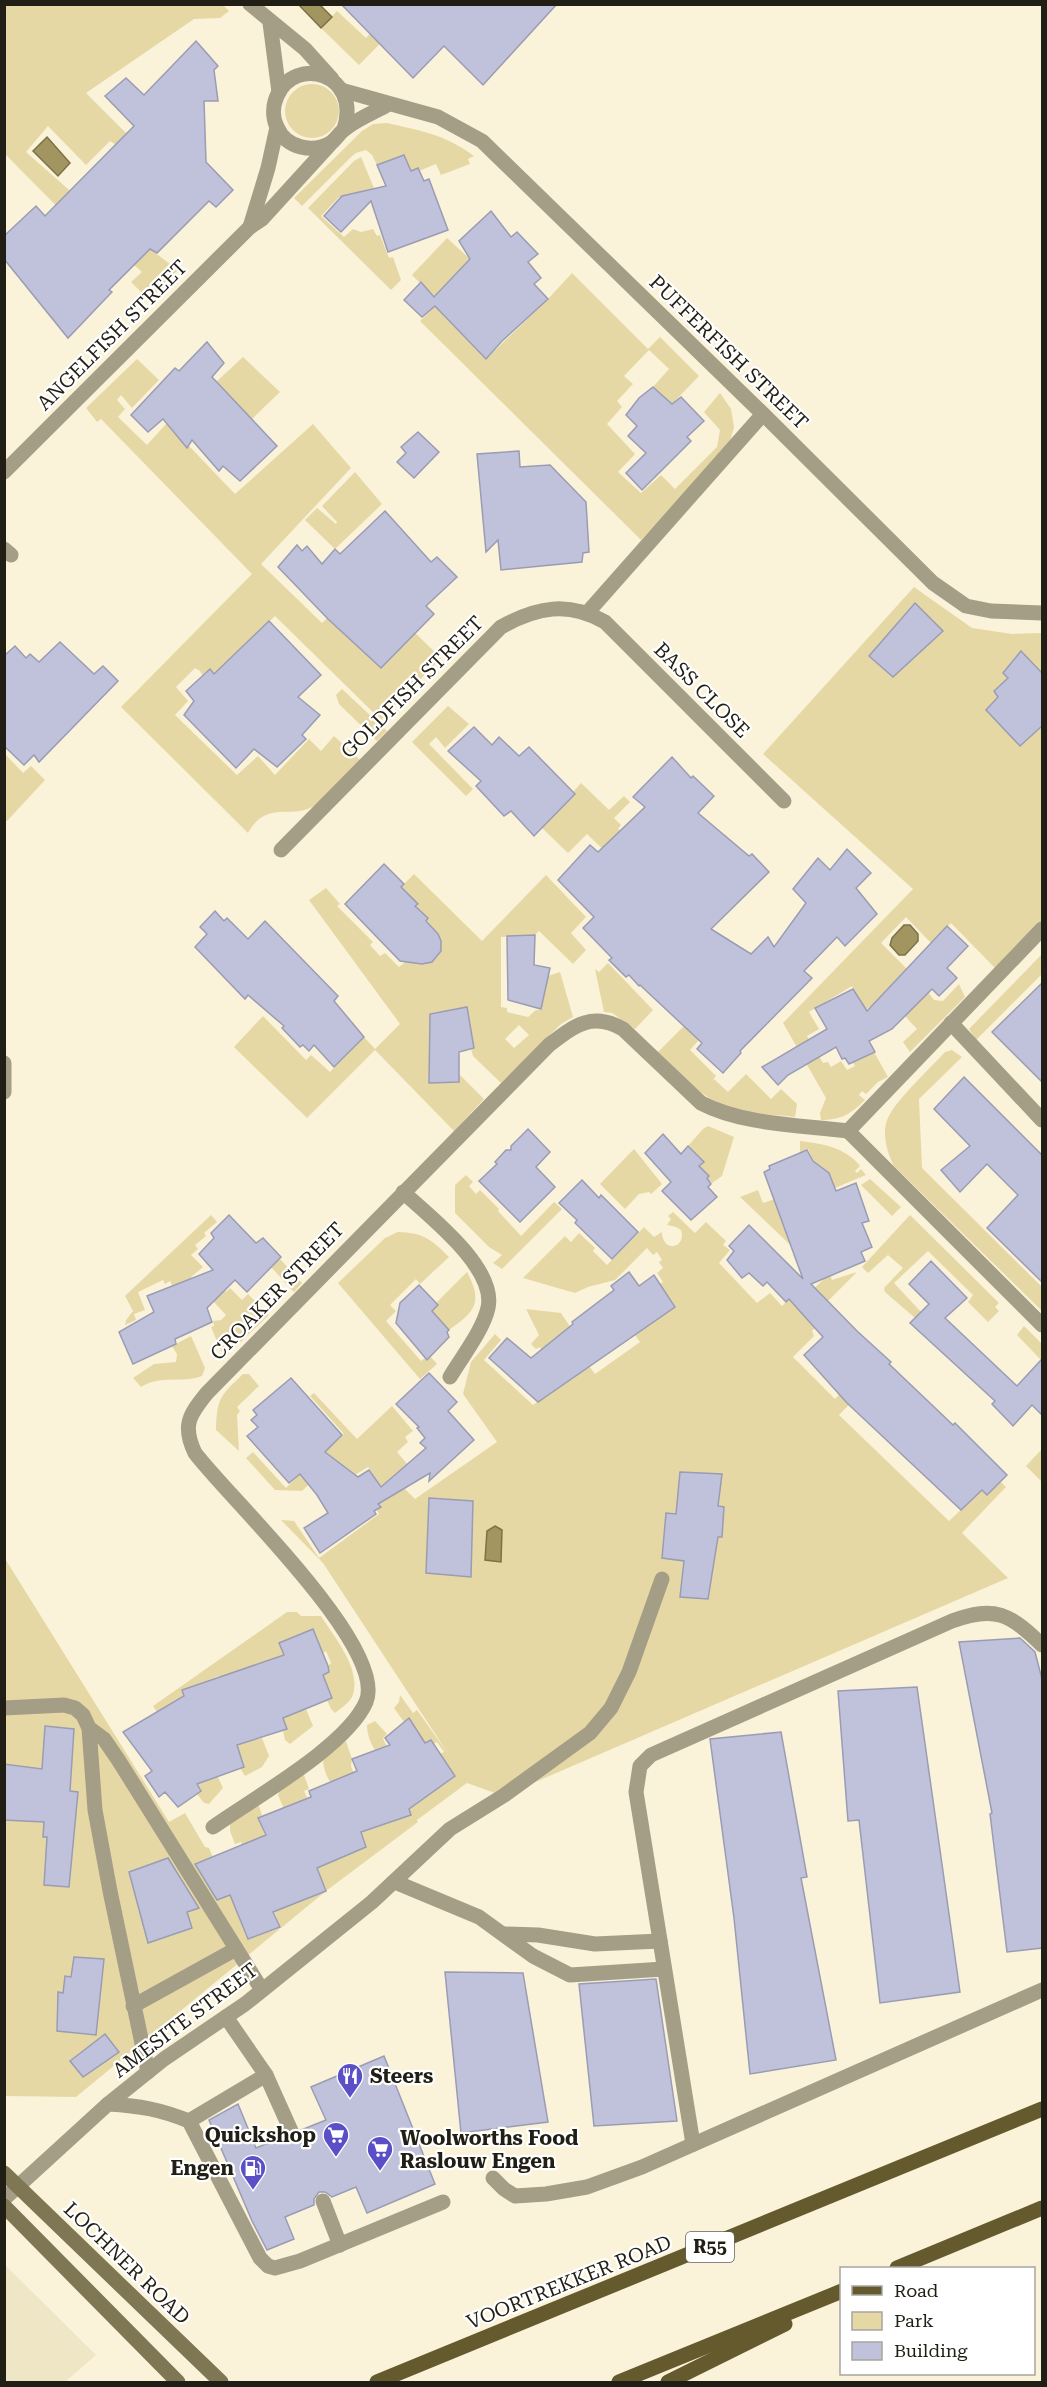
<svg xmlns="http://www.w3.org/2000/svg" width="1047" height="2387" font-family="'Roboto Serif',serif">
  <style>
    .built { fill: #efe6c5 }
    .green { fill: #e6d8a5; fill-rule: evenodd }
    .water { fill: #a3955f; stroke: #7c7249; stroke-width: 1.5 }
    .building { fill: #c0c2db; stroke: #9a9cb4; stroke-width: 1.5 }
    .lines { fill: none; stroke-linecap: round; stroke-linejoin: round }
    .lane { stroke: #a59e87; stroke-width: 15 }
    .street { stroke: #a59e87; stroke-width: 15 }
    .secondary { stroke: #7f7654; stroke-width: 15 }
    .primary { stroke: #65592e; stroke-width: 15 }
    .labels { text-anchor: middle; stroke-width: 4.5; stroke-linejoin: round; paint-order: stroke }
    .shield { fill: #fff; stroke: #64625b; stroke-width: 1.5 }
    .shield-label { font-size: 18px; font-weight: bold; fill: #211f15 }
    .street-label { font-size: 20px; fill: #211f15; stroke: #fff }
    .poi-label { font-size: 20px; font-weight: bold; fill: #211f15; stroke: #fff; text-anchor: start }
  </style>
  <rect width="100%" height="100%" fill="#faf3d9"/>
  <path class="built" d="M5 2265 96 2355 65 2382H5Z"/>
  <g class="green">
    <path d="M222 4 229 11 220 18 194 19 86 93 126 133 116 145 110 141 86 165 48 126 26 152 102 219 106 256 5 154 4 5Z"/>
    <path d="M397 5H418L359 65 321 28 337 11 366 38Z"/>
    <circle cx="312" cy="111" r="27"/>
    <path d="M387 123C422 131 444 134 474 156L468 159 470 164 441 175 436 164 419 171 418 168 411 171 377 165 372 155 366 150 356 153 351 157 302 206 294 198 362 131 373 124Z"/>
    <path d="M361 157 374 188 360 192 348 207 339 197 321 216 344 237 353 229 361 232 373 229 377 236 380 235 389 258 393 257 401 280 391 290 308 208 354 161Z"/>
    <path d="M447 238 470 259 434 297 412 275Z"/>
    <path d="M150 249 178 270 149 300 131 282 142 272 134 265Z"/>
    <path d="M572 273 648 349 660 337 699 376 672 404 653 387 669 369 649 350 624 376 633 384 617 401 622 407 607 424 635 454 618 472 641 493 661 475 675 489 717 447 720 430 704 412 720 393 731 409 734 427 728 448 641 540 420 321 435 306 486 359 548 299Z"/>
    <path d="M243 357 280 392 252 419 216 382Z"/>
    <path d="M137 359 159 380 132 408 121 395 117 400 125 409 118 417 147 445 167 423 235 494 313 424 351 468 261 564 322 623 335 611 382 667 401 648 409 627 441 658 381 720 275 616 214 674 210 669 202 675 200 671 195 668 176 687 188 701 175 715 237 775 258 756 275 775 309 739 321 751 334 736 360 760C347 774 329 797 314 806 291 820 267 799 248 833L121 707 252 574 101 419 97 422 86 408Z"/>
    <path d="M355 472 382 504 335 549 305 520 317 508 336 524 337 522 322 506Z"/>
    <path d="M914 587 972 628 1012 634 1042 633V921L995 968 951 923 931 943 906 917 881 943 907 969 877 1001 859 1015 861 1002 852 986 809 1012 819 1029 807 1036 823 1063 828 1062 831 1067 841 1061 847 1070 855 1066 853 1063 874 1052 888 1077 878 1082 866 1094 862 1091 859 1095 865 1100C851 1114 841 1120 821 1120L820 1113 826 1098 783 1023 913 889 763 754Z"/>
    <path d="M342 689 387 731 377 741 339 704 336 695Z"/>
    <path d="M448 706 469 724 445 748 436 737 429 744 473 789 466 796 412 742Z"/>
    <path d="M5 754 23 773 31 766 45 780 7 821 4 819Z"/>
    <path d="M581 783 609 810 624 796 630 802 614 818 621 825 618 829 629 839 640 885 587 834 568 853 542 828Z"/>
    <path d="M414 874 482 941 546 875 586 917 571 933 586 950 573 964 539 931 535 935 501 937V1007L507 1008V1012L528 1017 536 1010H541L548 976 560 972 573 1017 561 1024 501 1083 473 1056 471 1049 474 1048 467 1007 430 1014 429 1083 458 1082 459 1074 484 1099 454 1131 375 1050 307 1118 234 1047 263 1016 306 1060 311 1055 330 1072 364 1037 375 1049 400 1024 309 900 326 888 340 904 337 906 373 942 370 945 380 956 385 953 399 967 409 959C420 969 435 963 441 951V941L438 934 415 906 418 904 401 887ZM519 1025 529 1035 514 1048 505 1039Z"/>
    <path d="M1042 954V974L976 1040 969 1029Z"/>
    <path d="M608 963 653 1010 635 1029 612 1013 604 1012 595 969 599 972Z"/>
    <path d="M729 981 705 1033 690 1050 716 1076 711 1082 714 1079 728 1092 746 1074 771 1099 781 1089 797 1104 795 1117C772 1114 745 1115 724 1106 698 1095 679 1071 658 1052Z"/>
    <path d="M959 984 965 997 910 1052 903 1042 917 1029 904 1015 928 992 934 1000 943 1001Z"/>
    <path d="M952 1050 962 1057 919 1099 922 1168 1042 1287V1311L894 1166C887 1153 882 1134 887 1120 895 1100 930 1069 945 1052Z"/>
    <path d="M708 1126 734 1137 722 1176 712 1183 699 1166 703 1161 688 1146 703 1129Z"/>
    <path d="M800 1141C823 1144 845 1147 860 1166L855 1171 857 1173 861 1169 866 1175 835 1188 829 1173 821 1166H816L808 1149 800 1152Z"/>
    <path d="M634 1149 662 1184 651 1194 649 1192 639 1194 625 1209 600 1184Z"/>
    <path d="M466 1175 473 1182 469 1186 476 1194 480 1190 499 1209 498 1211 521 1236 554 1202 562 1209 502 1269 493 1263 502 1255 489 1247 455 1213V1185Z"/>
    <path d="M870 1179 901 1207 892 1216 861 1185Z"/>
    <path d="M758 1190 763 1203 775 1199 820 1251 832 1280 857 1272 822 1307 827 1314 812 1331 814 1336 793 1357 835 1399 856 1377 867 1386 839 1415 949 1521 982 1490 987 1495 1001 1482 1006 1487 962 1533 1008 1578 503 1796 467 1783 417 1820 418 1822 326 1891 76 2097 5 2096 4 1557 169 1822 185 1813 205 1847 209 1848 219 1872 220 1899 230 1895 247 1939 281 1928 255 1865 250 1867 241 1842 235 1844 230 1831V1823L255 1804 259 1806 262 1815 258 1818 293 1904 326 1891 304 1830 284 1809 278 1795 280 1788 302 1774 304 1775 309 1789 304 1791 336 1860 366 1846C364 1839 362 1831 359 1824 348 1802 322 1783 323 1757L346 1741 352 1759 351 1766 375 1826 411 1814C408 1807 407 1798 403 1791 393 1769 367 1751 367 1725L375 1721 387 1734 383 1738 385 1743 427 1796 440 1754 444 1752 437 1742 433 1744 425 1743 409 1719 404 1722 394 1708 399 1702 400 1695 413 1713 417 1710 449 1755 323 1563 281 1520 294 1521 319 1558 379 1514 377 1510 380 1507 378 1504 388 1498 368 1467 345 1481 333 1462 302 1491 275 1490 246 1458 253 1452 286 1488 300 1474 304 1479 325 1452 344 1434 310 1396 314 1393 357 1439 392 1406 413 1431 405 1437 408 1442 397 1452 408 1465 394 1478 415 1499 497 1442 463 1394 471 1362 495 1334 501 1340 484 1360 533 1405 567 1382 544 1348 541 1350 540 1347 536 1349 531 1344 539 1335 526 1309 561 1313 571 1328 573 1345 595 1374 640 1342 635 1335 674 1307 660 1284 663 1282 657 1273 663 1268 659 1262 662 1260 657 1252 653 1255 647 1248 615 1280 588 1287 575 1293 523 1278 565 1236 571 1242 579 1233 595 1248 593 1251 607 1265 644 1227 654 1237 662 1232C662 1253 687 1249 681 1230L676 1227 667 1225 671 1219 668 1216 673 1212 695 1233 706 1222 726 1241 723 1245 730 1250 719 1263 757 1303 770 1293 782 1306 796 1292 803 1299 825 1278 740 1197Z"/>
    <path d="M211 1215 217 1222 204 1233 206 1236 195 1245 198 1249 191 1255 203 1267 191 1277 196 1282 175 1291 170 1281 165 1284 163 1280 138 1292 145 1310 134 1314 136 1320 125 1325 126 1320 133 1311 125 1296Z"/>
    <path d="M910 1215 999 1303 995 1307 999 1311 988 1322 968 1302 973 1295 928 1251 894 1283 921 1312 915 1318 885 1292 884 1288 903 1268 888 1255 868 1273 862 1267Z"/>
    <path d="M398 1232C424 1233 431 1239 449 1257L420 1284 416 1279 390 1305 396 1311 386 1321 421 1361 429 1355 437 1364 420 1379 338 1283 385 1238Z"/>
    <path d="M280 1259 302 1283 294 1292 271 1267Z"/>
    <path d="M467 1272C483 1302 476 1311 449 1330L432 1311 438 1305 436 1303Z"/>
    <path d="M223 1288 226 1292 230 1288 242 1300 248 1294 269 1315 227 1355 221 1351 211 1327 214 1326 213 1321 221 1320 226 1315 211 1299Z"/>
    <path d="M1024 1326 1042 1344V1361L1017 1335Z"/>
    <path d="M191 1336 205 1368 202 1376C182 1384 163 1374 141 1387L133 1378 154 1364 176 1362 177 1354 172 1346Z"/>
    <path d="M243 1374H249L259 1386 237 1407 240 1411 237 1415 239 1451 216 1430C217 1398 220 1396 243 1374Z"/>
    <path d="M1042 1449V1482L1026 1466Z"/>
    <path d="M287 1612H297L301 1616H321C334 1637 363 1670 352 1697 348 1704 341 1708 335 1713L331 1709 327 1700 332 1697 323 1675 329 1672 327 1667 331 1663 326 1651 323 1653 313 1629 279 1643 313 1726 290 1744 285 1740 283 1731 287 1729 278 1704 234 1673 258 1739 262 1738 269 1756 262 1767 245 1776 240 1768 244 1767 236 1742 242 1740 219 1676 182 1690 199 1736 223 1788 209 1804 204 1803 197 1794 201 1790 188 1769 193 1765 153 1706Z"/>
  </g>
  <g class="water">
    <path d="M299 5H320L332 17 321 28Z"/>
    <path d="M47 137 70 163 58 176 33 151Z"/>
    <path d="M904 925H910L918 934V941L905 955H899L890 945 892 938Z"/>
    <path d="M495 1526 502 1530 501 1562 485 1560 487 1531Z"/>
  </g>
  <g class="building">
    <path d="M341 4H557L483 85 444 46 413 78Z"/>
    <path d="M196 41 218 66 214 70 218 101H204L206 162 233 190 216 207 209 201 157 253 150 249 109 290 112 292 68 338 4 259V236L36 206 45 216 134 126 105 96 126 78 144 95Z"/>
    <path d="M404 155 411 171 418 168 424 181 429 179 448 230 388 252 371 201 341 232 324 216 342 196 386 186 377 165Z"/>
    <path d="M491 211 511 237 517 232 538 254 528 262 541 278 534 284 548 299 502 341 486 359 435 306 422 317 404 300 421 282 434 297 470 259 459 241Z"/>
    <path d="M207 342 224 363 212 377 277 446 240 481 223 466 219 471 192 440 187 448 163 419 148 432 131 415 175 368 179 371Z"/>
    <path d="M653 387 672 404 681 397 704 421 687 437 691 441 642 490 626 473 646 453 628 436 637 426 626 415 639 398Z"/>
    <path d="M418 432 439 452 414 478 397 462 406 453 401 447Z"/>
    <path d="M519 451 520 467 550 465 586 502 589 552 583 553 582 562 501 570 498 540 486 552 477 454Z"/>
    <path d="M385 511 431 562 437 557 457 577 426 606 434 614 381 668 328 619 278 567 297 545 302 551 307 546 322 564 335 549 340 554Z"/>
    <path d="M915 603 943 631 893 677 869 656Z"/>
    <path d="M269 621 321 675 298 697 320 715 302 735 306 739 277 767 254 749 236 768 184 715 194 701 186 691 210 669 214 674Z"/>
    <path d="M60 642 94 674 103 666 118 681 39 762 34 755 24 765 4 746V656L15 646 26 658 30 654 39 662Z"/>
    <path d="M1021 651 1042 673V726L1020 746 986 710 998 697 994 691 1008 678 1003 673Z"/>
    <path d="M474 727 492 745 499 737 519 756 529 747 575 794 534 836 511 811 504 816 476 786 481 781 448 751Z"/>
    <path d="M672 757 691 778 693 776 714 796 698 813 749 856 752 854 769 872 711 929 751 954 768 937 774 947 806 903 793 889 818 858 830 870 847 849 871 873 856 888 877 914 845 946 837 937 804 971 812 978 740 1051 741 1053 723 1073 697 1049 702 1043 640 985 639 986 629 975 626 977 609 960 612 958 583 928 594 917 558 880 590 845 598 852 645 807 633 797Z"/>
    <path d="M384 864 404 884 401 887 418 904 415 906 428 918 426 921 438 934 441 941V951L432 962 422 964 400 961 345 904Z"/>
    <path d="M215 911 224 921 227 918 248 939 265 921 338 996 334 1001 364 1037 334 1067 314 1045 309 1051 303 1045 300 1047 282 1028 284 1026 248 995 245 999 195 947 207 934 200 927Z"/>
    <path d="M947 926 968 946 947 968 957 978 939 996 932 989 892 1029 869 1041 875 1052 849 1064 845 1058 842 1059 836 1047 788 1075 778 1085 762 1067 827 1029 815 1008 853 989 867 1011Z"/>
    <path d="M535 935 534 965 550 968 541 1009 508 1000 507 936Z"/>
    <path d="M1042 983V1082L992 1032Z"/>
    <path d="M467 1007 474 1048 459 1052V1082L429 1083 430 1014Z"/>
    <path d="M964 1077 1042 1155V1282L987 1228 1018 1195 987 1164 960 1192 941 1170 970 1146 934 1109Z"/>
    <path d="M528 1129 550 1152 536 1167 555 1187 520 1222 479 1181 497 1164 495 1162 506 1150H511V1146Z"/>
    <path d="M663 1134 681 1154 688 1146 704 1162 699 1166 709 1176 707 1178 711 1184 708 1187 717 1197 691 1220 662 1191 671 1182 645 1153Z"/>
    <path d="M807 1150 813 1161 829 1173 836 1191 856 1183 869 1221 862 1223 872 1247 861 1252 865 1261 811 1284 857 1331 891 1362 889 1364 953 1425 955 1423 1007 1475 987 1495 982 1490 961 1510 847 1403 804 1355 823 1337 789 1299 786 1302 767 1282 763 1286 749 1273 742 1278 727 1260 734 1251 729 1246 749 1225 803 1279 764 1172 770 1169 769 1166Z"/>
    <path d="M582 1180 599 1198 601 1195 638 1232 612 1259 575 1223 577 1220 559 1203Z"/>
    <path d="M229 1215 256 1243 263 1238 281 1257 247 1292 235 1280 207 1308 212 1322 175 1339 176 1344 133 1364 119 1332 154 1312 147 1296 213 1270 199 1254 214 1238 211 1233Z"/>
    <path d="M931 1261 967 1298 945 1318 1017 1386 1042 1359V1415L1032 1405 1013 1426 992 1404 995 1401 910 1323 929 1304 909 1284Z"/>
    <path d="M629 1272 639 1286 654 1275 675 1307 538 1402 489 1358 507 1338 531 1358 573 1324 572 1322 614 1290 611 1286Z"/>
    <path d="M419 1285 438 1305 432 1311 449 1330 447 1332 449 1337 427 1360 396 1323 400 1303Z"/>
    <path d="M429 1373 457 1402 448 1411 474 1440 429 1481 430 1473 378 1504 381 1507 374 1511 376 1514 320 1553 304 1528 328 1513 317 1495 300 1474 289 1483 247 1436 258 1427 251 1420 257 1415 253 1410 291 1378 342 1435 325 1452 358 1477 369 1470 381 1487 426 1448 420 1443 425 1438 417 1428 419 1427 396 1404Z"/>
    <path d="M680 1472 722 1474 718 1506 724 1507 722 1537H718L708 1599 680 1597 684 1561 662 1558 666 1513 676 1514Z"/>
    <path d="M429 1498 473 1501 471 1577 426 1573Z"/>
    <path d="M313 1629 328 1666 329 1672 323 1675 332 1698 283 1718 287 1729 237 1745 244 1767 197 1784 201 1791 178 1807 165 1792 159 1797 145 1776 152 1771 123 1732 184 1696 182 1690 284 1655 279 1643Z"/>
    <path d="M1020 1638 1035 1652 1042 1679V1948L1007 1952 990 1814 992 1813 959 1642Z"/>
    <path d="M917 1687 960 1992 880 2003 859 1820 848 1821 838 1691Z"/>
    <path d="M409 1718 425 1743 431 1740 455 1776 409 1809 411 1815 361 1832 366 1847 317 1868 326 1891 273 1912 280 1927 248 1939 230 1895 217 1900 195 1864 266 1835 258 1818 311 1797 309 1791 357 1771 352 1759 390 1745 385 1738Z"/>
    <path d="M45 1726 74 1729 70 1791 78 1792 69 1887 44 1885 47 1837H43L44 1822 4 1820V1764L42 1769Z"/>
    <path d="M781 1732 807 1877 801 1878 836 2060 750 2074 734 1918 710 1739Z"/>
    <path d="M168 1858 199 1908 187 1912 192 1928 148 1943 129 1872Z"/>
    <path d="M74 1957 104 1959 96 2035 57 2031 58 1992 63 1993 65 1976 71 1977Z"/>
    <path d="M445 1972 523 1973 548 2122 461 2133Z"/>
    <path d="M656 1979 677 2121 594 2126 579 1984Z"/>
    <path d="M105 2034 119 2052 83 2077 70 2061Z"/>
    <path d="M384 2056 435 2184 367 2213 356 2187 332 2197 325 2192H319L314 2199V2205L285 2217 294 2239 267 2250 252 2221 209 2120 238 2104 256 2148 283 2137 287 2141 295 2142 300 2138 301 2130 326 2120 311 2087Z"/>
  </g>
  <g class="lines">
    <g class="lane">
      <path d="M4 1708 64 1705 75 1708 83 1715 89 1728 95 1810 110 1891 148 2072"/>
      <path d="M89 1728 104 1739 119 1761 262 1990"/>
      <path d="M395 1882 479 1917 533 1956 570 1975 664 1969"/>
      <path d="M505 1934 538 1935 595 1944 660 1941"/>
      <path d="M133 2006 236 1949"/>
      <path d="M226 2017 266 2075 292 2133"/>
      <path d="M108 2104C140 2106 159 2109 189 2121L260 2258 268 2266 275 2268 300 2261 443 2202"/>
      <path d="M189 2121 266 2075"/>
      <path d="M693 2144 636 1792 640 1766 651 1755 952 1621C995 1605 1010 1614 1042 1645"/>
      <path d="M493 2178 504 2189 515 2196 546 2194 587 2187 642 2167 1042 1990"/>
      <path d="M4 2199 108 2104 164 2059 245 2004 372 1902 450 1829 503 1796 590 1733 611 1708 629 1672 662 1579"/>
      <path d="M323 2201 340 2245"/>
    </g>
    <g class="street">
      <path d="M250 4 305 49 332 79"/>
      <path d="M270 23 279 92"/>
      <path d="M341 90 438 117 482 141 763 414 933 583 966 606 991 611 1042 613"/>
      <path d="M344 129C362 74 295 54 277 96 273 105 272 117 277 127 286 148 313 154 332 142 337 138 340 132 345 129 357 119 375 112 389 104"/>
      <path d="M250 227 268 168 277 127"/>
      <path d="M4 472 250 227 262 219 334 140"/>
      <path d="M4 549 11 555"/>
      <path d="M588 612 763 414"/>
      <path d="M281 850 501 627C537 607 568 601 605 622L784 801"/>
      <path d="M951 1023 1042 1120"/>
      <path d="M4 1063V1092"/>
      <path d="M848 1131 1042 929"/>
      <path d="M848 1131 1042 1325"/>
      <path d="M403 1192C429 1216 497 1268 488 1308 483 1330 462 1357 450 1377"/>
      <path d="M213 1827C254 1798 347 1746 366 1702 389 1648 228 1497 195 1453 182 1426 189 1415 207 1393L549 1045C574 1026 592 1011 623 1029L701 1103C743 1125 801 1125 848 1131"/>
    </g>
    <g class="secondary">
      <path d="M4 2173 221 2382"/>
      <path d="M4 2206 178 2382"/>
    </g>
    <g class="primary">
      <path d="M897 2268 1042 2208"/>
      <path d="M377 2382 1042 2109"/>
      <path d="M619 2382 842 2291"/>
      <path d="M668 2382 785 2324"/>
    </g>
  </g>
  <defs>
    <g id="restaurant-pin" transform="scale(1.35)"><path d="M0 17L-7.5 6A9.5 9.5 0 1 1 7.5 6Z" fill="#5b4fc7" stroke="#fff"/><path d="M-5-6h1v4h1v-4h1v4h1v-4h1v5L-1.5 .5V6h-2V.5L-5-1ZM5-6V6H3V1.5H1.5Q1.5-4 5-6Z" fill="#fff"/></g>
    <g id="supermarket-pin" transform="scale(1.35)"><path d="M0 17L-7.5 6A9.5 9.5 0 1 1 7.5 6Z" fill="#5b4fc7" stroke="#fff"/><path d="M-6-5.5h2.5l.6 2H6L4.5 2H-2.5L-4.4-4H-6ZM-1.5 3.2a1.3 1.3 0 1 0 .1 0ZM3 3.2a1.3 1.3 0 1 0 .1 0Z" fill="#fff"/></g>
    <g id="fuel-pin" transform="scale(1.35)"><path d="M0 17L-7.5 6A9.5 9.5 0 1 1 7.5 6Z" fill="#5b4fc7" stroke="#fff"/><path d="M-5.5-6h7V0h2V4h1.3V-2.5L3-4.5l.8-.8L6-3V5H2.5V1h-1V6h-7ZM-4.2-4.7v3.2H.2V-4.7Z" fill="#fff"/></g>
  </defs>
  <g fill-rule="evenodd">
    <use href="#restaurant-pin" x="350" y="2076"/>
    <use href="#supermarket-pin" x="336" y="2135"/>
    <use href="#supermarket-pin" x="380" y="2149"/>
    <use href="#fuel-pin" x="253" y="2168"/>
  </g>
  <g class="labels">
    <rect class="shield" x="686" y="2232" width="48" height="30" rx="4.5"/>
    <g class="shield-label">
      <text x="710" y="2253">R55</text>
    </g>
    <g class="street-label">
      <text transform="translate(112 335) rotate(-45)" y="7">ANGELFISH STREET</text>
      <text transform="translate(729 352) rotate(44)" y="7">PUFFERFISH STREET</text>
      <text transform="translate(412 687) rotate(-45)" y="7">GOLDFISH STREET</text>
      <text transform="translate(702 690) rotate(45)" y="7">BASS CLOSE</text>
      <text transform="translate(277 1291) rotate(-46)" y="7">CROAKER STREET</text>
      <text transform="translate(185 2020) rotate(-37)" y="7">AMESITE STREET</text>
      <text transform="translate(127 2263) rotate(44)" y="7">LOCHNER ROAD</text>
      <text transform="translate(569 2282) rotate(-22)" y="7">VOORTREKKER ROAD</text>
    </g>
    <g class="poi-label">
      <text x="370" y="2083">Steers</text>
      <text x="316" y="2142" text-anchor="end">Quickshop</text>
      <text x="400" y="2145">Woolworths Food<tspan x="400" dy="23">Raslouw Engen</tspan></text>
      <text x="234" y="2175" text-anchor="end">Engen</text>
    </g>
  </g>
  <rect width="1047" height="2387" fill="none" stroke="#211f15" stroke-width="12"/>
  <rect x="840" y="2267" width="195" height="108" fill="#ffffff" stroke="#a6a5a1" stroke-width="1.5"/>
  <rect x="852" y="2286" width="30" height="9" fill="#65592e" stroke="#a6a5a1" stroke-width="1.5"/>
  <text x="894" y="2297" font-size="18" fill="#211f15">Road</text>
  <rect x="852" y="2312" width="30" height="18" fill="#e6d8a5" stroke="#a6a5a1" stroke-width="1.5"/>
  <text x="894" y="2327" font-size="18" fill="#211f15">Park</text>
  <rect x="852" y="2342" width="30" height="18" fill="#c0c2db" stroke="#a6a5a1" stroke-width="1.5"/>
  <text x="894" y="2357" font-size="18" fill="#211f15">Building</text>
</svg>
